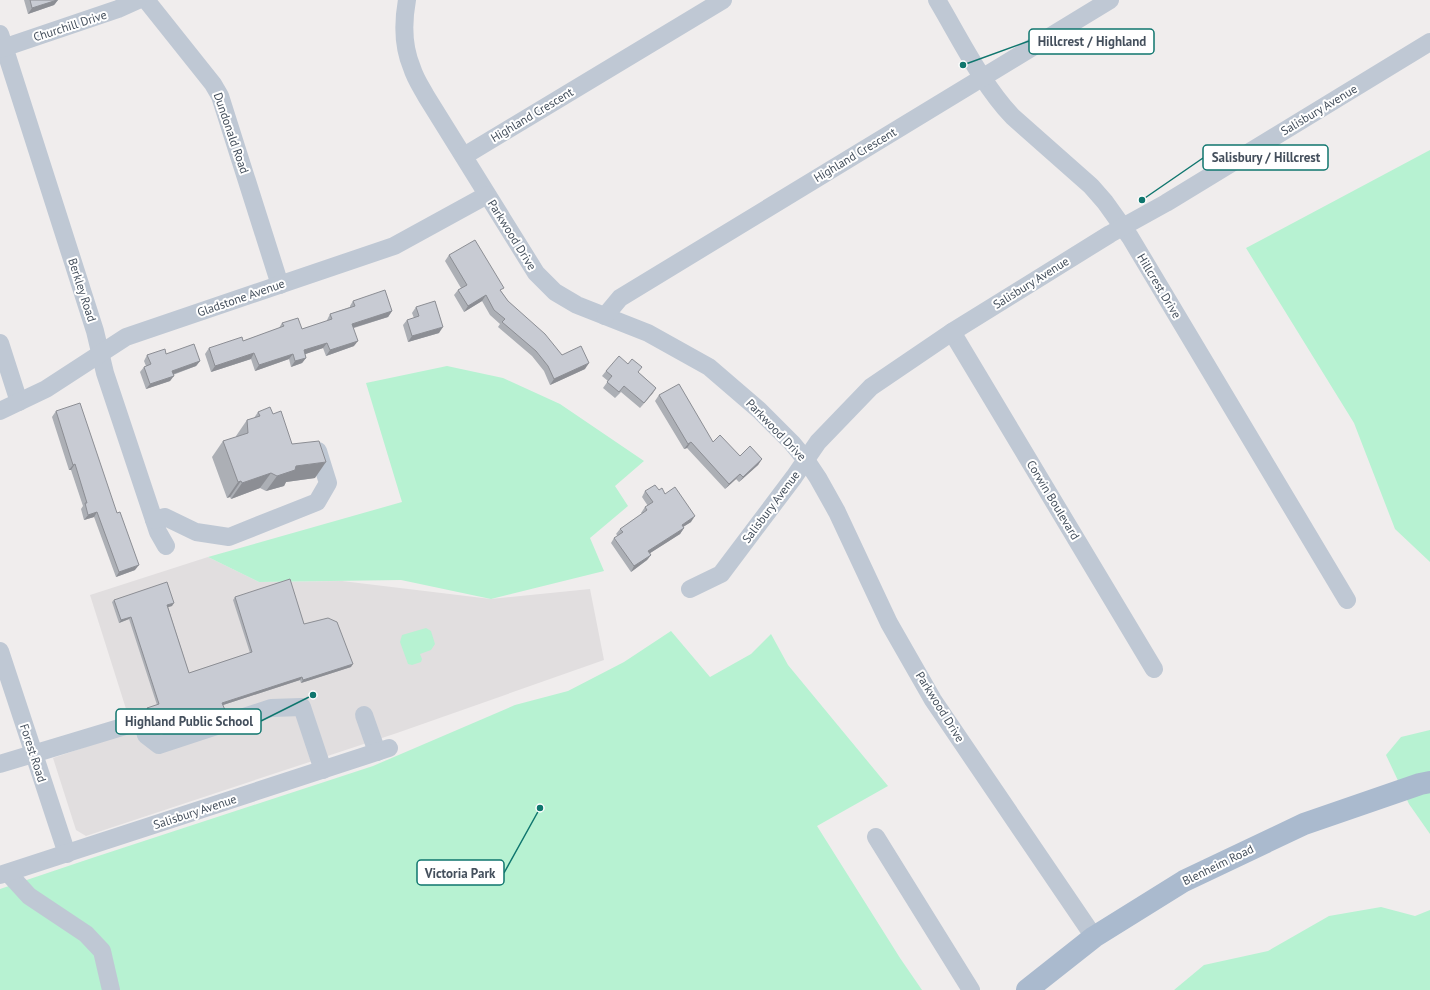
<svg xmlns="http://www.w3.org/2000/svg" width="1430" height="990" font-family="'PT Sans',sans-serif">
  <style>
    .education { fill: #e1dedf }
    .green { fill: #b7f2d2 }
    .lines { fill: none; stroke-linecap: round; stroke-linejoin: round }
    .minor { stroke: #bfc8d4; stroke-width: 18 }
    .major { stroke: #aabace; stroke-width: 22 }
    .wall { fill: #acafb5 }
    .shaded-wall { fill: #8c8e94 }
    .building { fill: #c8cbd3; stroke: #8c8e94 }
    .labels { text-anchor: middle; stroke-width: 4; stroke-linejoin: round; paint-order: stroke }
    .street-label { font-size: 12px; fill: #444f5c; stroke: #fff }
    .leader { fill: none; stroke: #0f766e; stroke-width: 1.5 }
    .callout-dot { fill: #0f766e; stroke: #fff; stroke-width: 1.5 }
    .callout { fill: #fff; stroke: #0f766e; stroke-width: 1.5 }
    .callout-label { font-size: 13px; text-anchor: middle; font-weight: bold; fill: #444f5c }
  </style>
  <rect width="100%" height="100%" fill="#f0eded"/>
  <path class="education" d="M208 557 259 582 342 581 491 599 590 589 604 660 397 733 86 836 76 830 53 758 133 731 90 595Z"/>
  <g class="green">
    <path d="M1430 150V562L1395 529 1354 423 1246 248Z"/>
    <path d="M447 366 503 378 560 404 644 461 615 486 628 506 590 538 604 571 491 599 401 580 259 582 208 557 402 502 366 383Z"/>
    <path d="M426 628 431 631 435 644 431 650 420 654 422 659 421 662 412 665 408 664 400 642 402 635Z"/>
    <path d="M671 631 710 677 751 654 771 634 788 665 888 786 817 826 900 958 922 990H0V889L89 859 373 766 515 705 568 691 624 662Z"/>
    <path d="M1430 730V834L1409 804 1386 755 1401 737Z"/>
    <path d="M1381 907 1415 916 1430 910V990H1174L1204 965 1268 951 1329 916Z"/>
  </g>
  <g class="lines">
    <g class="minor">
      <path d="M146 0 213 84 220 96 280 285"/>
      <path d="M407 0C403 22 403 47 412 68 415 78 421 87 426 96L536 273 555 292 577 305 648 333 709 367 759 410 792 443 806 460 818 478 837 512 889 623 933 700 1094 937"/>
      <path d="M937 0C959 37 983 86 1013 117L1091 186 1105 202 1130 237 1347 600"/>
      <path d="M0 34 95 331 105 373 158 532 166 546"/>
      <path d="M0 49 118 9 138 0"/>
      <path d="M464 156 723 0"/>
      <path d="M605 316 620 298 1110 0"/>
      <path d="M952 332 1154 669"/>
      <path d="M0 343 19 402"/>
      <path d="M0 411 46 389 126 337 394 246 487 195"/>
      <path d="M154 520 165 517 196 532 229 537 317 502 328 483 318 451"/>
      <path d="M690 589 721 574 794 477 818 442 871 387 952 332 1110 234 1166 203 1430 42"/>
      <path d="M0 651 67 854"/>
      <path d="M364 715 377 752"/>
      <path d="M0 764 142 721 146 735 159 745 271 708 302 707 323 770"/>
      <path d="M876 837 971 990"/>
      <path d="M8 873 29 896 86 934 102 951 111 990"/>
      <path d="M0 875 389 748"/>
    </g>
    <path class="major" d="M1027 990 1094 937 1184 881 1304 824 1420 784 1430 782"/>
  </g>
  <g class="wall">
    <path d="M24 0H58L54 5 28 14Z"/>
    <path d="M449 255 501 291 508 301 562 355 585 369 550 385 544 371 532 356 498 327 500 324 490 315 482 301 464 312 454 295 458 290 461 288 445 261Z"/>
    <path d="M353 301 392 311 388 317 354 328V346L326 356 323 348 305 354 306 358 302 363 291 367 289 359 255 371 251 359 211 372 205 354 209 348 243 341 279 328 282 323 302 329 327 321V320L330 314 350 307V306Z"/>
    <path d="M416 307 439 333 408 342 403 325 407 320 414 318 412 313Z"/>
    <path d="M166 354 200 361 196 366 173 375 170 381 146 389 140 372 144 367 146 366 144 361 147 355Z"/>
    <path d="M606 371 638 372 656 388 640 408 621 392 615 398 603 388 608 381 602 376Z"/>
    <path d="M659 395 713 442 740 456 762 459 758 465 739 482 736 479 725 489 687 448 684 449 655 401Z"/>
    <path d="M56 411 135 570 116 577 94 517 84 520 81 509 83 506 71 470H69L52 417Z"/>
    <path d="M258 412 273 414 292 444 315 478 286 482 284 486 266 491 260 488 231 499 230 497 227 498 212 457 223 441 236 437V436L247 420 254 418Z"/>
    <path d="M659 490 665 494 691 522 683 527 684 528 680 534 650 553 651 555 647 560 631 572 611 543 614 538 618 536 616 534 620 529 642 514 641 513 645 507 648 506 642 497 645 491Z"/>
    <path d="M235 597 304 624 351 667 301 683 300 680 223 705V713L161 733 155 729 152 718 150 714 145 711 147 708 157 705 129 619 119 623 112 602 114 600 172 606 168 607 189 673 250 653 233 600Z"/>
  </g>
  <g class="shaded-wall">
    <path d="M57 0H58L54 5 28 14 32 8Z"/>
    <path d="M486 295 482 301 464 312 468 306Z"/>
    <path d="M392 311 388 317 349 329 352 324Z"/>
    <path d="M443 327 439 333 408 342 412 336Z"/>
    <path d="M358 341 354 346 326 356 330 350Z"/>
    <path d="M327 343 323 348 300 356 304 350Z"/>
    <path d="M254 353 251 359 211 372 215 366Z"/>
    <path d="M293 354 289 359 255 371 259 365Z"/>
    <path d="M306 358 302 363 291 367 295 361Z"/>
    <path d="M200 361 196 366 168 376 172 371Z"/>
    <path d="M589 363 585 369 550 385 554 379Z"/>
    <path d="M174 376 170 381 146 389 150 384Z"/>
    <path d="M656 388 653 393 640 408Z"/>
    <path d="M691 442 687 448 684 449 688 444Z"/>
    <path d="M762 459 758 465 739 482 743 477Z"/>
    <path d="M326 462 315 478 286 482 284 486 266 491 277 476 296 466Z"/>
    <path d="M75 464 71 470H69L73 465Z"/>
    <path d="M271 473 260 488 231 499 242 483Z"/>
    <path d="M740 474 736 479 725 489 729 484Z"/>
    <path d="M241 481 230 497 227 498 238 482Z"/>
    <path d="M97 512 94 517 84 520 88 515Z"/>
    <path d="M695 516 691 522 678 530 682 525Z"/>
    <path d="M684 528 680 534 644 557 648 551Z"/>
    <path d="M651 555 647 560 631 572 634 566Z"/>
    <path d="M139 565 135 570 116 577 119 572Z"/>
    <path d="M174 603 172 606 165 608 167 605Z"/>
    <path d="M131 617 129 619 119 623 121 620Z"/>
    <path d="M353 664 351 667 301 683 303 680Z"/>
    <path d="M302 677 300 680 220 706 222 703Z"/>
    <path d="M225 710 223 713 161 733 163 731Z"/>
  </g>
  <g class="building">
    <path d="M30 0H57L32 8Z"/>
    <path d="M475 240 504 288 500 290 508 301 545 334 562 355 581 346 589 363 554 379 548 366 536 351 502 322 505 319 494 310 486 295 468 306 458 290 467 285 449 255Z"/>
    <path d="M385 290 392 311 352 324 358 341 330 350 327 343 304 350 306 358 295 361 293 354 259 365 254 353 215 366 209 348 242 337 243 341 284 326 282 323 298 318 302 329 332 319 330 314 355 306 353 301Z"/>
    <path d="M435 301 443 327 412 336 407 320 419 316 416 307Z"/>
    <path d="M194 344 200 361 172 371 174 376 150 384 144 367 151 364 147 355 165 349 166 354Z"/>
    <path d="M619 356 628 364 632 359 642 367 638 372 656 388 644 403 624 386 619 392 607 382 612 376 606 371Z"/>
    <path d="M679 384 713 442 720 435 740 456 750 446 762 459 743 477 740 474 729 484 691 442 688 444 659 395Z"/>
    <path d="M80 403 117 513 120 512 139 565 119 572 97 512 88 515 85 503H87L75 464 73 465 56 411Z"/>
    <path d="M270 407 273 414 281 411 292 444 319 441 326 462 296 466 295 470 277 476 271 473 242 483 241 481 238 482 223 441 248 433 247 420 260 416 258 412Z"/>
    <path d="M655 485 659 490 662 488 665 494 675 487 695 516 682 525 684 528 648 551 651 555 634 566 614 538 623 532 620 529 647 510 645 507 653 502 645 491Z"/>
    <path d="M290 579 304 624 328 618 337 622 353 664 303 680 302 677 222 703 225 710 163 731 157 726 154 715 151 711 147 708 159 704 131 617 121 620 114 600 167 582 174 603 167 605 189 673 252 652 235 597Z"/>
  </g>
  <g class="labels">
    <g class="street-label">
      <text transform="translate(70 26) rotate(-18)" y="4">Churchill Drive</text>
      <text transform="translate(1319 110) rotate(-31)" y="4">Salisbury Avenue</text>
      <text transform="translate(532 115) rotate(-31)" y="4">Highland Crescent</text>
      <text transform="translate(231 133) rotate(71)" y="4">Dundonald Road</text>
      <text transform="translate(855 155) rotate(-31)" y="4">Highland Crescent</text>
      <text transform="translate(512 235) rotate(58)" y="4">Parkwood Drive</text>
      <text transform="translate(1031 283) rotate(-32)" y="4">Salisbury Avenue</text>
      <text transform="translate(1159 286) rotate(59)" y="4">Hillcrest Drive</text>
      <text transform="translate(82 290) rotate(72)" y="4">Berkley Road</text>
      <text transform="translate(241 298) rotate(-19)" y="4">Gladstone Avenue</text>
      <text transform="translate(776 430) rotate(46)" y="4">Parkwood Drive</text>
      <text transform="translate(1053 500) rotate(59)" y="4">Corwin Boulevard</text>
      <text transform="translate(771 507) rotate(-53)" y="4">Salisbury Avenue</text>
      <text transform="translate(940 707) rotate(58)" y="4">Parkwood Drive</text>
      <text transform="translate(33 753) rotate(72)" y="4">Forest Road</text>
      <text transform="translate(195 812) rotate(-18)" y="4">Salisbury Avenue</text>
      <text transform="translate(1218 865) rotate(-26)" y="4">Blenheim Road</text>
    </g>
  </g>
  <path class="leader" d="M963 65L1029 41M1142 200L1203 158M313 695L261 721M540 808L504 873"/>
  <g class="callout-dot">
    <circle cx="963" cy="65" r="4"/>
    <circle cx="1142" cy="200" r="4"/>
    <circle cx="313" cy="695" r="4"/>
    <circle cx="540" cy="808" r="4"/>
  </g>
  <g class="callout">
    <rect x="1029" y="29" width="125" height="25" rx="4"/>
    <rect x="1203" y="145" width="125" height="25" rx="4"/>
    <rect x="116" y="709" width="145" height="25" rx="4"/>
    <rect x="417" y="860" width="87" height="25" rx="4"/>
  </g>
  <g class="callout-label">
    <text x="1092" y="46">Hillcrest / Highland</text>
    <text x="1266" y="162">Salisbury / Hillcrest</text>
    <text x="189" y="726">Highland Public School</text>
    <text x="460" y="878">Victoria Park</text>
  </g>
</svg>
